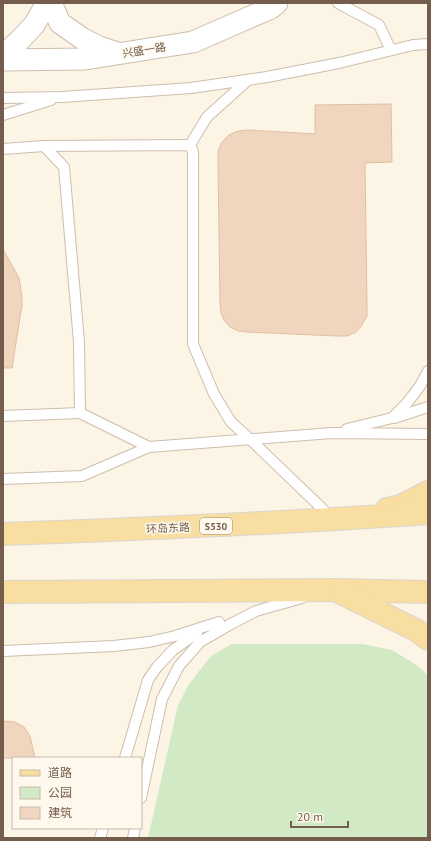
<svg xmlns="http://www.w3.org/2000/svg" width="431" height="841" font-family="'PT Sans','Noto Sans SC',sans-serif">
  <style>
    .green { fill: #d1e9c5 }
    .building { fill: #f0d6bf; stroke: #e2bea0 }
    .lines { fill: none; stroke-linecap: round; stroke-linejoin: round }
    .service-casing { stroke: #cdbdad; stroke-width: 12 }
    .minor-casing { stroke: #cdbdad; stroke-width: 23 }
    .primary-casing { stroke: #dbd5d0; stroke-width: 24 }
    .service { stroke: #fff; stroke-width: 10 }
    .minor { stroke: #fff; stroke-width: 21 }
    .primary { stroke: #f8dea1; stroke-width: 22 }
    .labels { text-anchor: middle; stroke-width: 3; stroke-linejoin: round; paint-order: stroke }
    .shield { fill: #fef9ec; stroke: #9d8c7c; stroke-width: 1 }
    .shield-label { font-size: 10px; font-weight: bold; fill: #745d4c }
    .street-label { font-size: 11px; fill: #745d4c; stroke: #fef9ec }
  </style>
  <rect width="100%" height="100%" fill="#fcf5e6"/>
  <path class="green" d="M232 644H362L392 650 418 666 428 676V838H148L178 705 189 684 211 656Z"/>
  <g class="building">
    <path d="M391 104 392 162 365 163 367 306V316L362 325 356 332 347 336H337L247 332 238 331 230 327 224 320 221 313 220 304 218 161V151L222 142 229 135 238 131 248 130 315 134V105Z"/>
    <path d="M3 249 19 278 22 296V305L12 368H3Z"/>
    <path d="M3 721 15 722 24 727 30 736 35 758H3Z"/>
  </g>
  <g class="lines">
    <g class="service-casing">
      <g id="service">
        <path d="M338 3 379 25 391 50"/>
        <path d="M3 98 62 97 191 88 267 77 339 63 413 45 428 44"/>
        <path d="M3 115 51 100"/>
        <path d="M190 145 207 117 248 80"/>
        <path d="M44 146 190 145 193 152V344L214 394 231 422 254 443 332 518"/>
        <path d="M3 149 44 146 64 167 79 342 80 413 149 447"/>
        <path d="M3 416 80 413"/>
        <path d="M394 418 428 407"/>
        <path d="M347 429 392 418 407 403 420 386 428 371"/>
        <path d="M3 479 82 476 149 447 332 433 428 434"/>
        <path d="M3 651 114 646 149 642 175 636 219 622"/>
        <path d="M125 758 148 680 157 667 173 650 197 633"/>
        <path d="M141 798 162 699 179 666 200 642 229 625 256 611 302 598"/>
        <path d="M100 838 103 828"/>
        <path d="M133 838 135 828"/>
      </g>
    </g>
    <g class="minor-casing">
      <g id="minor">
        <path d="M51 3 60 23 83 39 99 47 117 53"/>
        <path d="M3 55 19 41 34 25 47 3"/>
        <path d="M3 60 85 59 193 42 271 8 277 3"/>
      </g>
    </g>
    <g class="primary-casing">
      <g id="primary">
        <path d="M387 509 401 506 428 492"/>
        <path d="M3 534C145 529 286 523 428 513"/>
        <path d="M3 592 336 590 428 592"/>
        <path d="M341 593 416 630 428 639"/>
      </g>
    </g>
    <use href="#service" class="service"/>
    <use href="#minor" class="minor"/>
    <use href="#primary" class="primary"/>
  </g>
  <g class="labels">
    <rect class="shield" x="200" y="518" width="32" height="16" rx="3"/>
    <g class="shield-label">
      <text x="216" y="530">S530</text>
    </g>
    <g class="street-label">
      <text transform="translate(144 50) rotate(-9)" y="4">兴盛一路</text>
      <text transform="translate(168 528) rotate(-3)" y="4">环岛东路</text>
    </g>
  </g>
  <rect width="431" height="841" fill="none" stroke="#745d4c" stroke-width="8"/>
  <rect x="12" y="757" width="130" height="72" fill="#fef9ec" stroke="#c7bbac"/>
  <rect x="20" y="770" width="20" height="6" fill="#f8dea1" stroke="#c7bbac"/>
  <text x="48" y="777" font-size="12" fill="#745d4c">道路</text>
  <rect x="20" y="787" width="20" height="12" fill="#d1e9c5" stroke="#c7bbac"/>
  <text x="48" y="797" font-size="12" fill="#745d4c">公园</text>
  <rect x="20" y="807" width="20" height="12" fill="#f0d6bf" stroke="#c7bbac"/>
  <text x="48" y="817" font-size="12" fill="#745d4c">建筑</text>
  <path d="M291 821v6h57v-6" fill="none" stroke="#745d4c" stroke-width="2"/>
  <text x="297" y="821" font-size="12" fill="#745d4c" stroke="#fef9ec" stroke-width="3" paint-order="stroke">20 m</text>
</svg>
